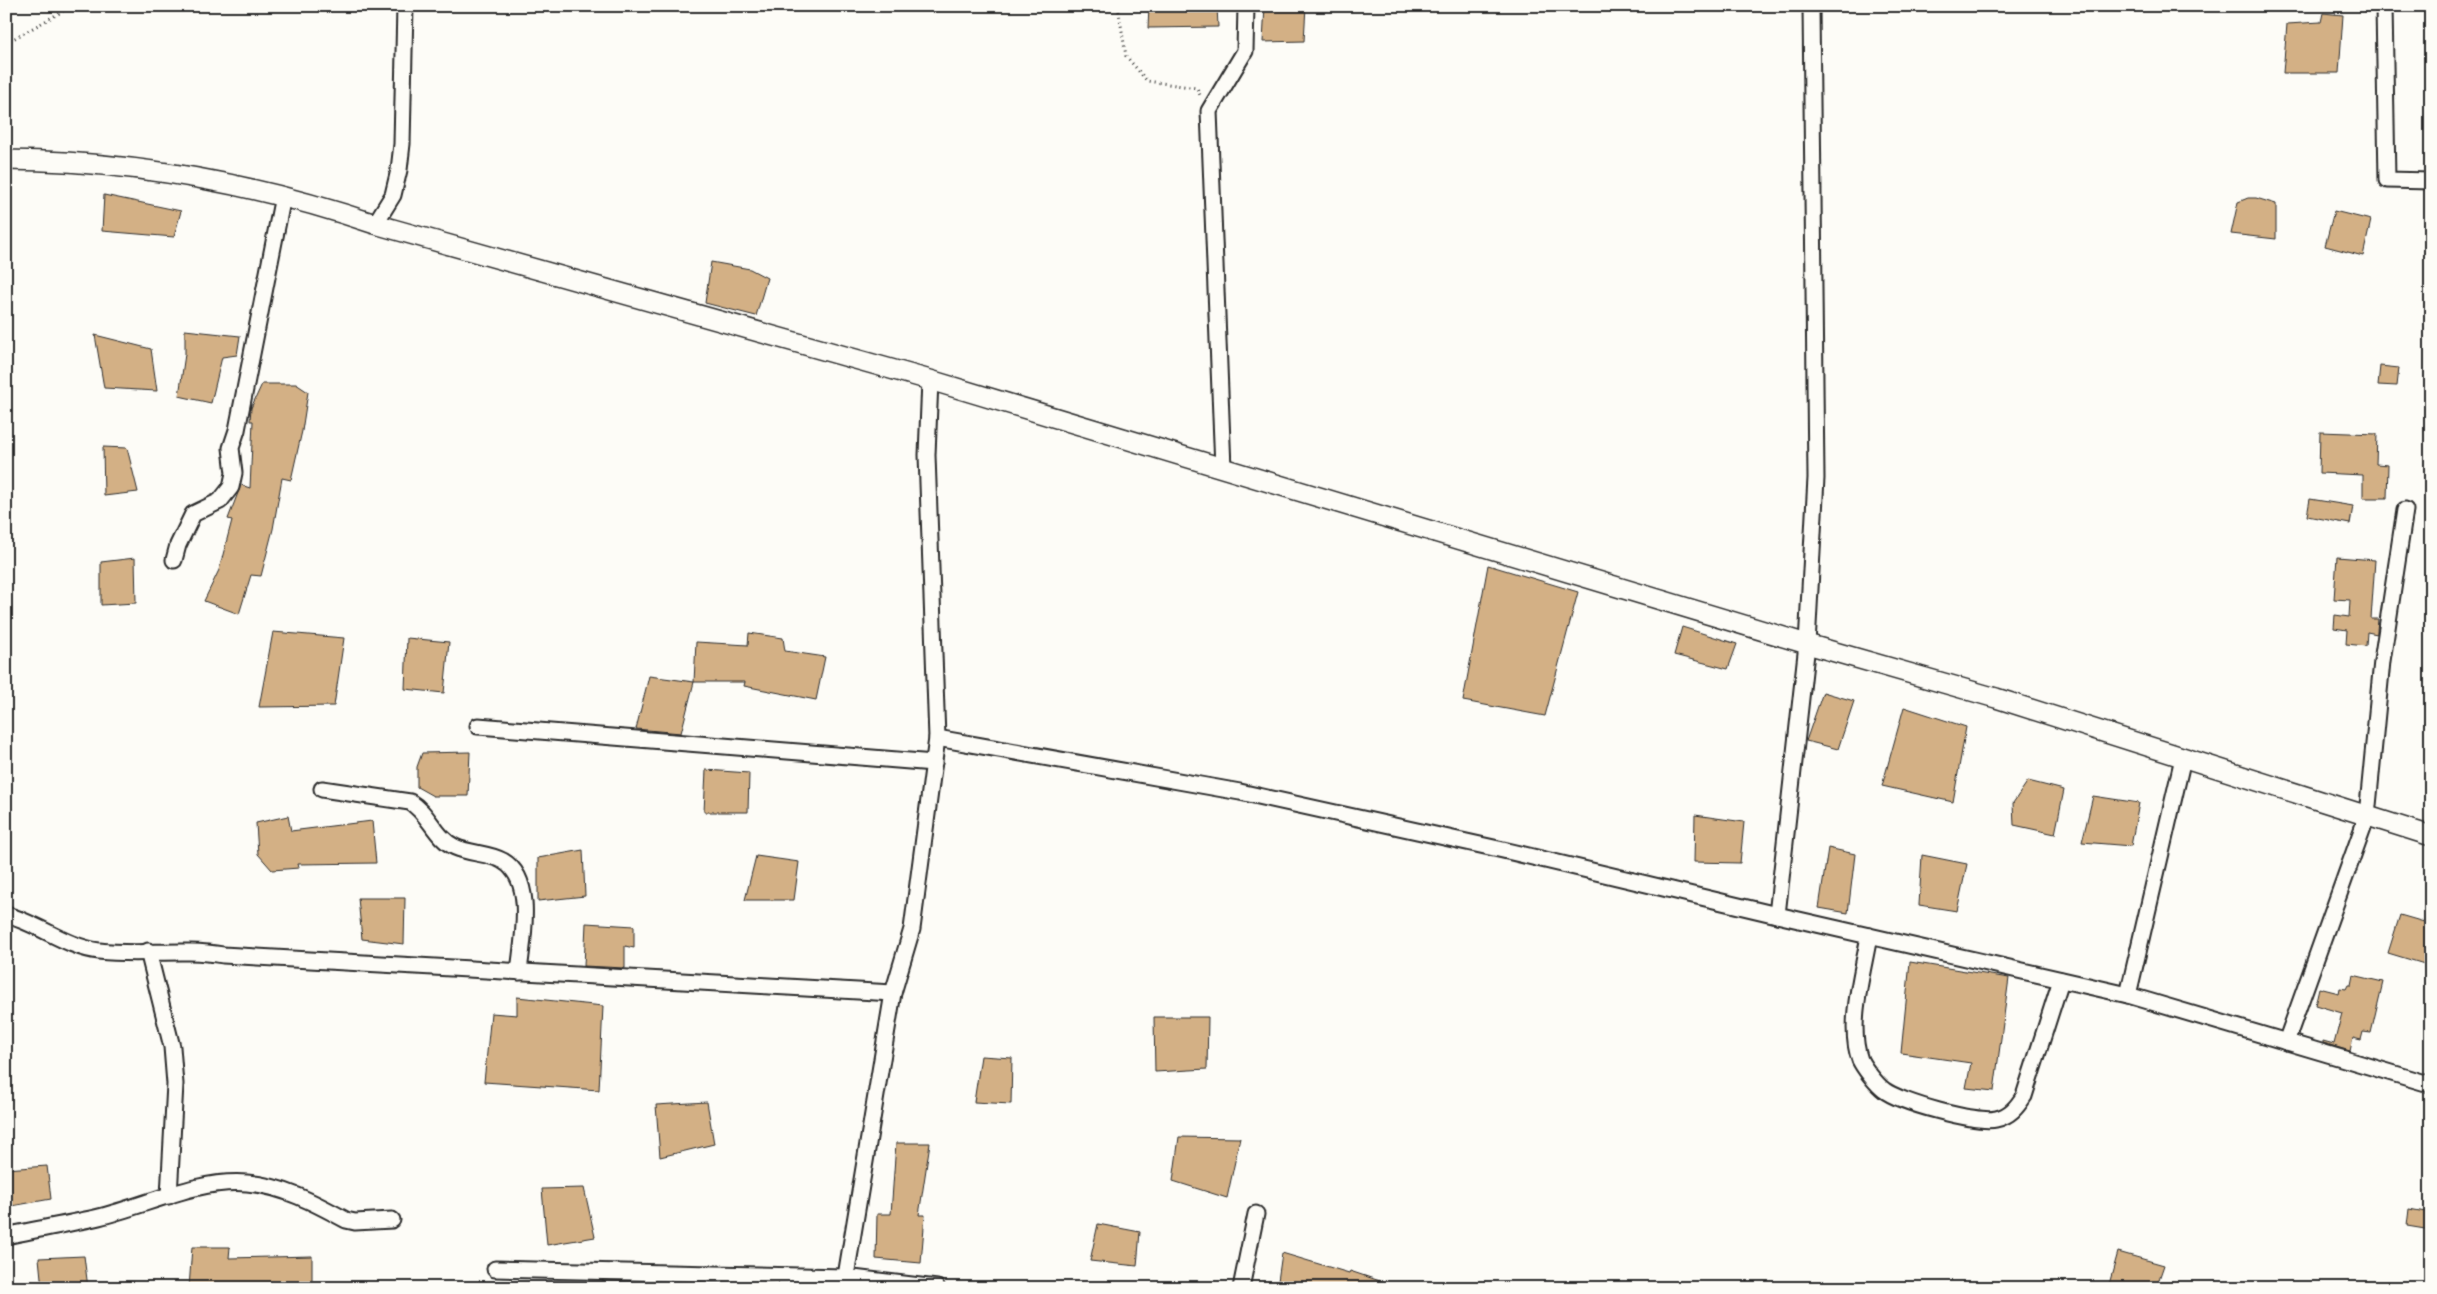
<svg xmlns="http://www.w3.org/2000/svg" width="2437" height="1294" font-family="Dekko,sans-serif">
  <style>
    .building { fill: #d3b085; stroke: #2b2b2b }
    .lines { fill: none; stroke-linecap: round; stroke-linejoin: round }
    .minor-casing { stroke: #2b2b2b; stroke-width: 19 }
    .tertiary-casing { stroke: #2b2b2b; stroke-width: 22 }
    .path { stroke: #2b2b2b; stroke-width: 3; stroke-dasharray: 1 4; stroke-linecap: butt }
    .minor { stroke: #fdfcf7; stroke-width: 15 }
    .tertiary { stroke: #fdfcf7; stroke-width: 19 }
  </style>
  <rect width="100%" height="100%" fill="#fdfcf7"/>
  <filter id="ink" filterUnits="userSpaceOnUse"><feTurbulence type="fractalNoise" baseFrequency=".02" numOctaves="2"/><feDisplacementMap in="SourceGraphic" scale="10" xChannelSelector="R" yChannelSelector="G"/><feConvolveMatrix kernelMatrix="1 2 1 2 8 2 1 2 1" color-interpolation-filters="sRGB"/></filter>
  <g filter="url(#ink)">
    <g class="building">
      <path d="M1149 6H1217L1218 27 1148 28Z"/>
      <path d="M1265 6H1306L1304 41 1263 42Z"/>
      <path d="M2323 13 2343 15 2339 73H2283L2287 24 2321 22Z"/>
      <path d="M104 195 181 211 174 237 102 231Z"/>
      <path d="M2248 198H2256L2276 204V239L2231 234 2238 202Z"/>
      <path d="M2334 211 2371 220 2363 256 2325 246Z"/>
      <path d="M711 262 750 269 767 278 756 316 705 303Z"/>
      <path d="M185 330 240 336 237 355 222 357 211 403 179 396 185 354Z"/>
      <path d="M95 335 151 349 157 391 104 388Z"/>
      <path d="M2380 366 2399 368 2397 386 2378 385Z"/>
      <path d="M262 384H296L308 392 302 431 291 480 282 478 273 529 261 576 251 575 239 614 204 601 219 570 232 520 228 519 241 485 250 488 253 421H250L251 408Z"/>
      <path d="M2320 432 2377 434 2376 464 2388 465 2387 498H2363V475L2319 473Z"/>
      <path d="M103 447 127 448 138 492 104 496Z"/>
      <path d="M2310 499 2353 506 2350 524 2307 516Z"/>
      <path d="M2337 557 2375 560 2371 619H2378L2377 631V634L2367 632 2366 646 2346 644 2347 630 2334 628 2335 615 2349 617 2350 600 2334 599Z"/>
      <path d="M135 558 136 603 101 605V562Z"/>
      <path d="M1488 565 1578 592 1545 716 1463 701Z"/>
      <path d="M1682 627 1737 644 1728 669 1674 655Z"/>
      <path d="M273 632 344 638 334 706 259 707Z"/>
      <path d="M749 633 783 638 785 651 825 657 816 700 744 686 745 682H694L696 642 748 645Z"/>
      <path d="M407 638 449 642 444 693 405 689Z"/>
      <path d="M649 676 694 682 681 733 636 729Z"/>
      <path d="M1823 692 1854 701 1838 749 1806 741Z"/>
      <path d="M1904 707 1966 727 1953 802 1882 786Z"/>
      <path d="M470 752 468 796H433L417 787V767L422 753Z"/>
      <path d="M706 770 749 773 748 812H704Z"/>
      <path d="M2028 781 2064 790 2055 834 2014 825 2013 803Z"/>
      <path d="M2093 796 2139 803 2131 846 2082 842Z"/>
      <path d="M1695 815 1744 822 1740 863 1694 862Z"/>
      <path d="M288 816 291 831 372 821 376 863 298 864 299 868 272 870 258 854 256 823Z"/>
      <path d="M1828 848 1855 854 1848 913 1819 908Z"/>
      <path d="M583 850 585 896 538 901V858Z"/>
      <path d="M1922 855 1967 864 1957 911 1919 905Z"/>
      <path d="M756 856 799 862 794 900H745Z"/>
      <path d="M358 898H405L404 944 362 939Z"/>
      <path d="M2400 915 2431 924V966L2388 953Z"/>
      <path d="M586 923 634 926V948L625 946V968L584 966Z"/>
      <path d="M1910 962 2009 978 1994 1091 1966 1088 1971 1063 1901 1053Z"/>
      <path d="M2353 975 2383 982 2371 1033 2363 1032 2361 1040 2353 1038 2350 1051 2323 1043V1041L2334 1044 2342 1013 2315 1005 2319 988 2339 993 2340 988 2346 989 2348 985H2351Z"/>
      <path d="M517 997 603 1006 599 1090 484 1082 491 1013 517 1015Z"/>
      <path d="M1154 1017H1208L1207 1069 1155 1072Z"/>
      <path d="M981 1056 1012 1058 1011 1104 974 1102Z"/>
      <path d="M707 1102 714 1144 660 1157 656 1105Z"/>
      <path d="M1179 1137 1240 1138 1227 1198 1173 1181Z"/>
      <path d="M896 1143H930L919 1215H925L921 1263 876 1259 877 1214H891Z"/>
      <path d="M47 1166 51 1199 6 1207V1169Z"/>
      <path d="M584 1188 595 1237 547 1245 542 1189Z"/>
      <path d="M2409 1209 2431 1213V1230L2407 1226Z"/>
      <path d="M1098 1224 1140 1232 1137 1266 1090 1261Z"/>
      <path d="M192 1247H230L229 1258 312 1256V1288H189Z"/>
      <path d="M2118 1252 2164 1265 2156 1288H2108Z"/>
      <path d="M1282 1253 1349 1273 1350 1271 1392 1285V1288H1277Z"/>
      <path d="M84 1256 88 1288H42L39 1258Z"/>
    </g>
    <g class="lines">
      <g class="minor-casing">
        <g id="minor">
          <path d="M2384 6 2387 180 2431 181"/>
          <path d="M375 224 393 195 399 170 402 144 405 6"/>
          <path d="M1223 468 1209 111 1245 51 1246 6"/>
          <path d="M174 560 178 545 193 514 220 501 231 487 234 473 231 448 237 430 283 196"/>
          <path d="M478 726 934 763"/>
          <path d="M937 738 1240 792 1503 850 1777 915 2128 995 2429 1084"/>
          <path d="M322 789 410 802C429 813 435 838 455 847 470 854 490 853 503 861 536 880 522 941 519 972"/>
          <path d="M6 915C38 923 66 947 99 951 140 956 182 948 223 955L893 993"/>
          <path d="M1777 915 1807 644 1816 478 1811 6"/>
          <path d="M1869 936C1863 972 1847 1025 1860 1060 1864 1068 1876 1084 1884 1090 1899 1102 1978 1124 1996 1119 2010 1116 2017 1107 2024 1096L2061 980"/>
          <path d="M148 951 172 1047 175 1084 169 1196"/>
          <path d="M2128 995 2183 758"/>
          <path d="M2286 1042 2367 816 2382 661 2405 510"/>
          <path d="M6 1236C37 1229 69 1224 99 1217 148 1205 197 1179 247 1183 283 1186 315 1203 346 1220L355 1222 392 1220"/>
          <path d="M495 1269 845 1277 937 1288"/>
          <path d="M844 1288 893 993 912 929 937 738 927 455 930 380"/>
          <path d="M1241 1288 1256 1214"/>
        </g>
      </g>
      <g class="tertiary-casing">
        <path id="tertiary" d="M6 160C131 161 257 184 375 224L930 380 1807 644 1996 698 2431 836"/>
      </g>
      <g class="path">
        <path d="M1118 6 1126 56 1147 81 1197 88 1200 95"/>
        <path d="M6 43 72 6"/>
      </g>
      <use href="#minor" class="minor"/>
      <use href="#tertiary" class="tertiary"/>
    </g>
  </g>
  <rect width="2437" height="1294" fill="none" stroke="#fdfcf7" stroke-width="25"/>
  <rect x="12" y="12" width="2412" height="1269" fill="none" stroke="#2b2b2b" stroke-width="2" filter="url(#ink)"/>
</svg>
